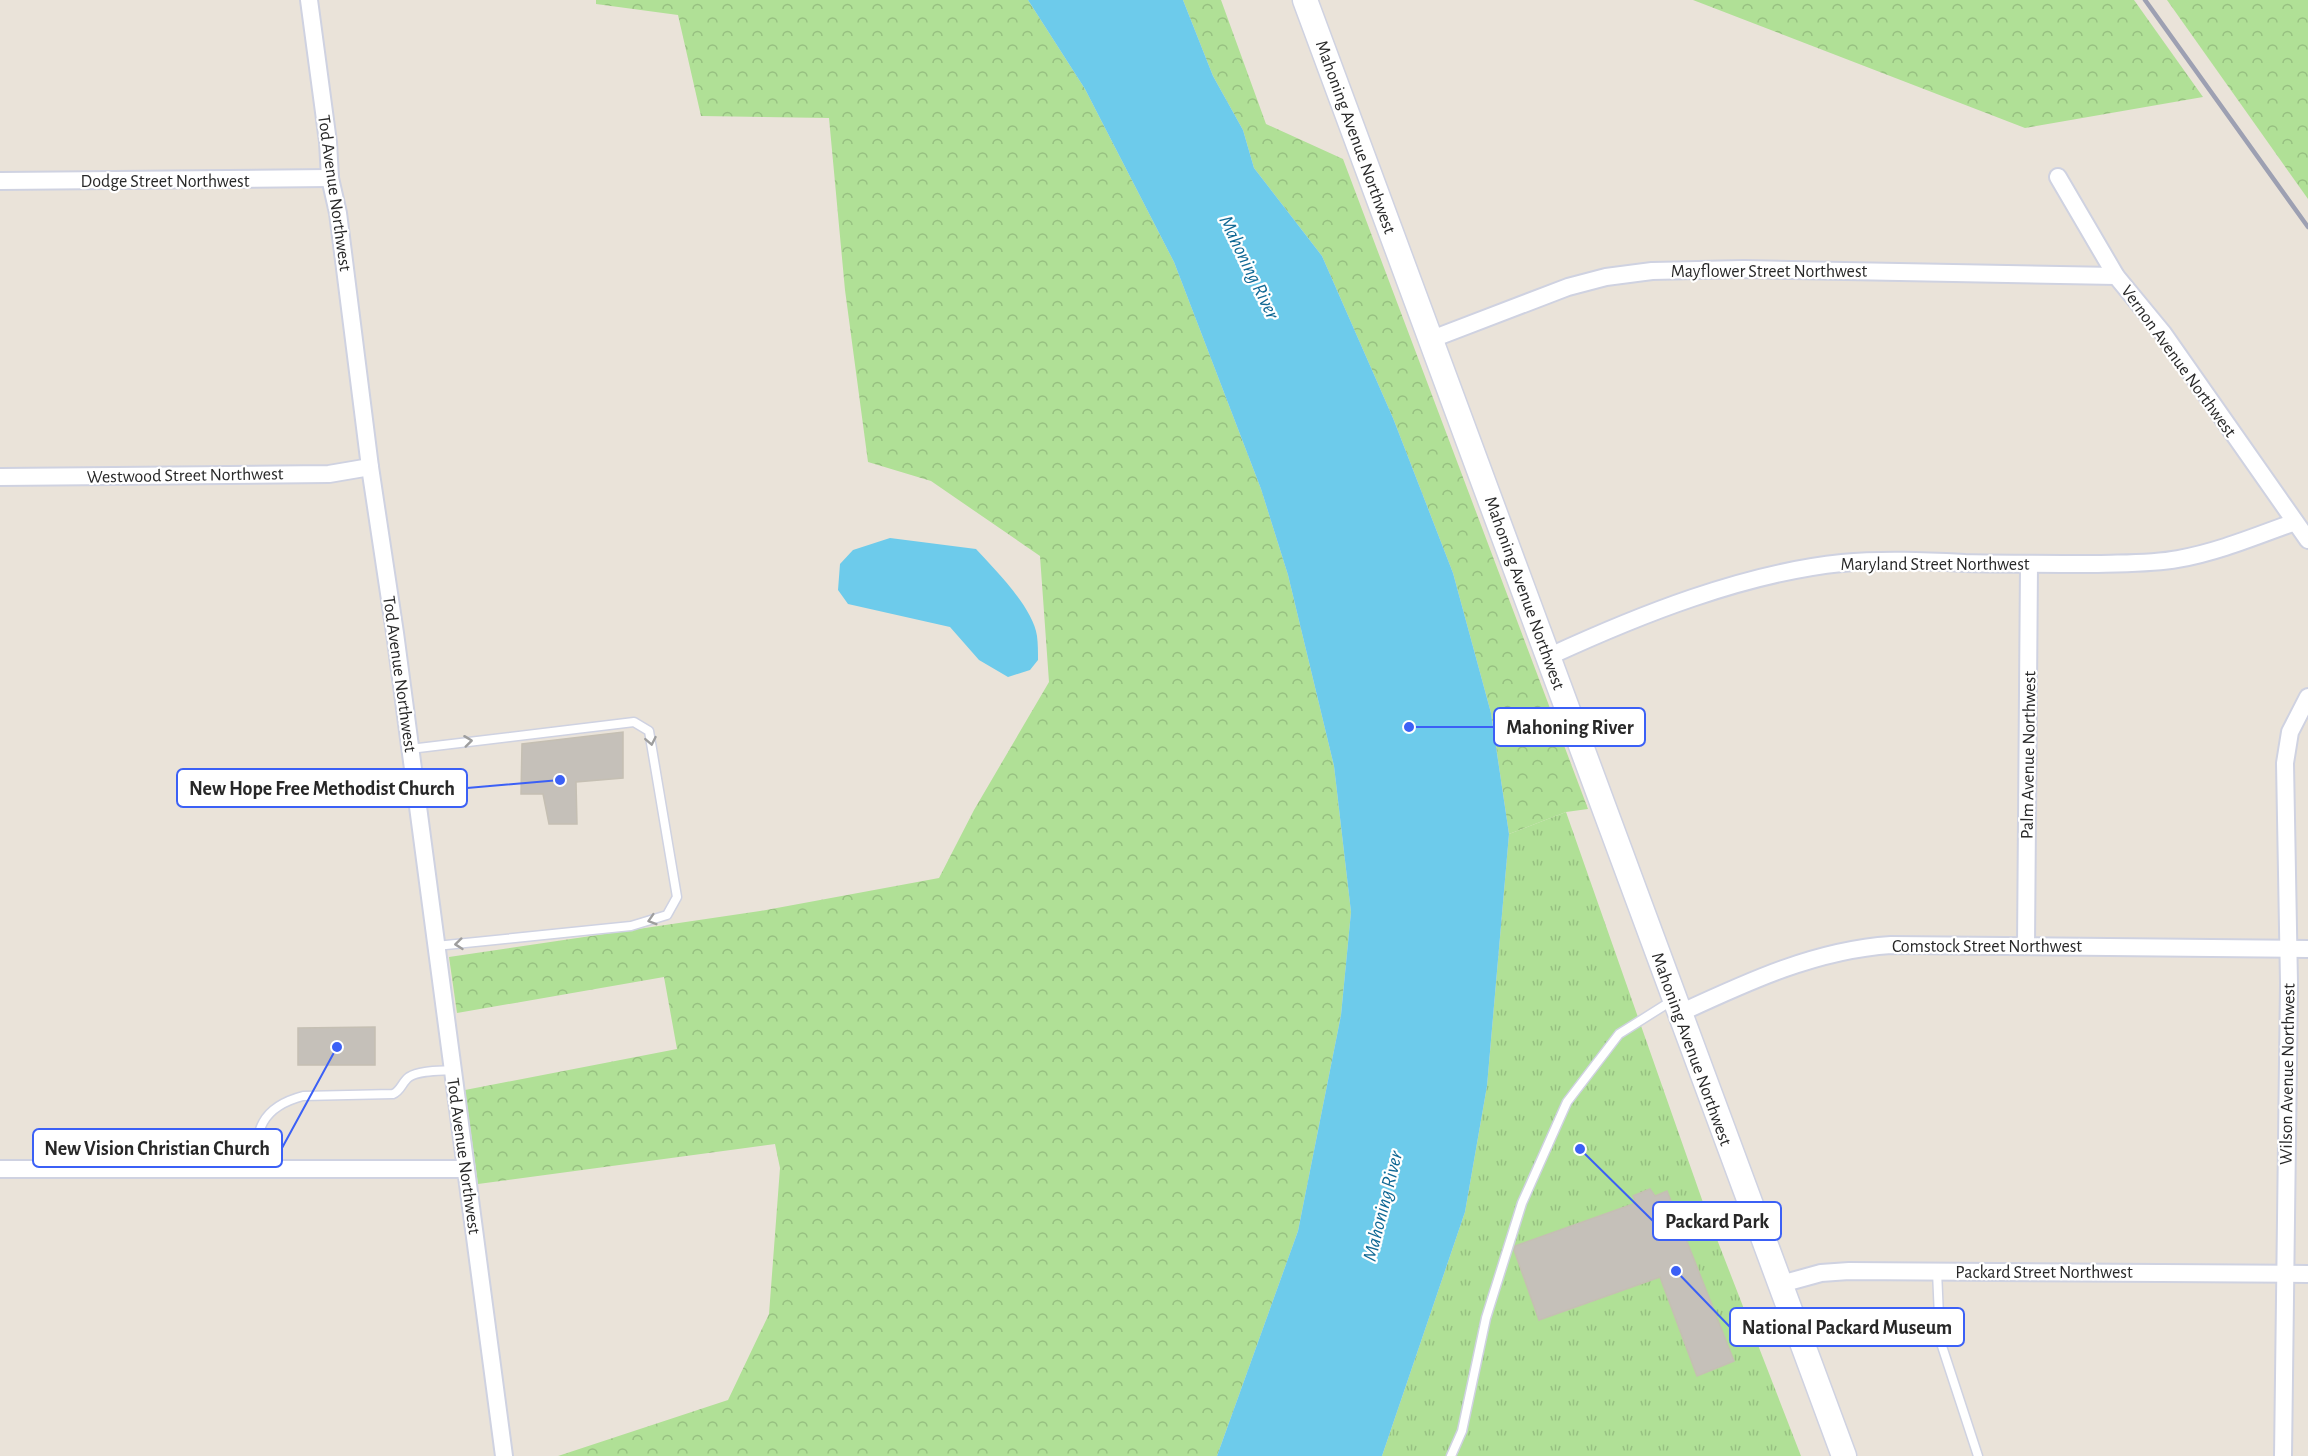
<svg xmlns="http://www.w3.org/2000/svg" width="2308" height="1456" font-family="'Alegreya Sans',sans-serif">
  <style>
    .forest { fill: url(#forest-crowns) }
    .park { fill: url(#park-tufts) }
    .water { fill: #6dcbeb }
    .building { fill: #c5c0b9; stroke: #c5bfb3; stroke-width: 1.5 }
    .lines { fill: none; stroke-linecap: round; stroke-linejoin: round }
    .lane-casing { stroke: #cfd2e1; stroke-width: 11 }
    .street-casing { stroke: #cfd2e1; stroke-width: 20 }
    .secondary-casing { stroke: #cfd2e1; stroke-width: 27 }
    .lane { stroke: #fff; stroke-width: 8 }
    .street { stroke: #fff; stroke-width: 16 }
    .secondary { stroke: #fff; stroke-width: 24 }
    .rail { stroke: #9da0b2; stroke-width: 4.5 }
    .oneway { stroke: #9e9e9e }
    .labels { text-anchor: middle; stroke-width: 4.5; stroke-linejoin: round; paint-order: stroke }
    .street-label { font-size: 18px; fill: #282828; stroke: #fff }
    .water-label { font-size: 20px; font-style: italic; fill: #106894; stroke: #fff }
    .leader { fill: none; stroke: #3b60f6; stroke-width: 2 }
    .callout-dot { fill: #3b60f6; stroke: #fff; stroke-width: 2 }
    .callout { fill: #fff; stroke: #3b60f6; stroke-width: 2 }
    .callout-label { font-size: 20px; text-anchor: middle; font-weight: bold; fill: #282828 }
  </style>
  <defs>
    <pattern id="forest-crowns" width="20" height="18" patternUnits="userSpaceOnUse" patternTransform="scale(1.5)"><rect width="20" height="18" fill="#b0e096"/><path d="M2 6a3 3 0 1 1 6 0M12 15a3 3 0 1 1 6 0" fill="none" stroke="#97c081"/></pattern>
    <pattern id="park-tufts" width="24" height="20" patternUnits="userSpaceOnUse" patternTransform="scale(1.5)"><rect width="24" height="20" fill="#b0e096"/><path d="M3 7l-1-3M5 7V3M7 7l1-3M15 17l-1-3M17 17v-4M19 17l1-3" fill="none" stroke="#97c081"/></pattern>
  </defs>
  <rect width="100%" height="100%" fill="#eae3d9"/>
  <g class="forest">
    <path d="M596 0H1028L1085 89 1174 262 1261 489 1288 575 1334 766 1351 912 1341 1015 1298 1231 1217 1456H558L728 1400 769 1314 780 1168 775 1144 478 1184 465 1090 677 1049 664 977 457 1013 449 957 760 911 939 878 974 810 1049 682 1040 556 931 481 868 462 845 290 829 118 701 116 678 15 596 4Z"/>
    <path d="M1183 0H1221L1266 124 1343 159 1588 809 1566 812 1509 834 1491 713 1453 573 1393 418 1322 256 1254 168 1243 130 1213 76Z"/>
    <path d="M1693 0H2134L2203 97 2025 128Z"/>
    <path d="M2167 0H2308V199Z"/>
  </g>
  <path class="park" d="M1566 812 1706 1211 1801 1456H1382L1465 1212 1487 1086 1509 834Z"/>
  <g class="water">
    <path d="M1028 0H1183L1213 76 1243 130 1254 168 1322 256 1393 418 1453 573 1491 713 1509 834 1487 1086 1465 1212 1382 1456H1217L1298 1231 1341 1015 1351 912 1334 766 1288 575 1261 489 1174 262 1085 89Z"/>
    <path d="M890 538 976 549C995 570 1033 607 1037 636 1038 644 1038 652 1038 660L1030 670 1008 677 979 660 950 627 848 604 838 590 840 564 853 550Z"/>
  </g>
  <g class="building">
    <path d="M623 732V778L576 782 577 824H549L543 794H521L522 744Z"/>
    <path d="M375 1027V1065H298V1028Z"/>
    <path d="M1650 1189 1655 1196 1667 1191 1734 1361 1697 1376 1660 1277 1539 1320 1514 1250 1515 1246 1636 1203 1633 1196Z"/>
  </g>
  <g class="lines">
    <g class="lane-casing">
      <g id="lane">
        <path d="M410 749 634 722 649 731 677 897 667 915 631 926 436 946"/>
        <path d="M255 1170C255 1130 261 1107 303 1096L393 1094C401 1091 402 1082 409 1077 420 1070 440 1071 453 1070"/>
        <path d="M1937 1271 1940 1340 1978 1456"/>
        <path d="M1451 1456 1462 1431 1486 1318 1522 1203 1567 1102 1619 1034 1673 1000"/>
      </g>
    </g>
    <g class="street-casing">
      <g id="street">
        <path d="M309 0 328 142 330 178 338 213 370 467 395 633 504 1456"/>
        <path d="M2058 177 2116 276 2163 333 2308 540"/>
        <path d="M0 181 330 178"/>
        <path d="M1432 339 1568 287 1606 277 1652 271 1744 269 2116 276"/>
        <path d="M0 477 329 474 370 467"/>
        <path d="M1550 656C1639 615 1744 573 1842 563 1883 559 1925 561 1965 563 2009 564 2053 564 2097 564 2124 563 2151 564 2178 559 2218 552 2256 536 2295 522"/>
        <path d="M2026 946 2029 565"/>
        <path d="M1678 1014C1747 982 1815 950 1891 945L2308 949"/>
        <path d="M0 1169H466"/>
        <path d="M1781 1284 1821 1273 1849 1271 2308 1274"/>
        <path d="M2283 1456 2289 983 2285 763 2290 732 2308 697"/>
      </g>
    </g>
    <g class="secondary-casing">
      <path id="secondary" d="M1305 0 1844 1456"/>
    </g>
    <use href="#lane" class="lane"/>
    <use href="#street" class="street"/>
    <use href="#secondary" class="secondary"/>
    <path class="rail" d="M2145 0 2308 227"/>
  </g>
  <defs><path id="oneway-chevron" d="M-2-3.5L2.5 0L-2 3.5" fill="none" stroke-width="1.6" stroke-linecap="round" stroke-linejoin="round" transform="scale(1.5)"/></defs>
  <g class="oneway">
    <use href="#oneway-chevron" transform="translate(468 741) rotate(-7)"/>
    <use href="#oneway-chevron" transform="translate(651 741) rotate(79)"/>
    <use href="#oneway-chevron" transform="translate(652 920) rotate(163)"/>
    <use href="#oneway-chevron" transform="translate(459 944) rotate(174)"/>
  </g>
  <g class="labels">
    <g class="street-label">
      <text transform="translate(1356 137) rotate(70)" y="6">Mahoning Avenue Northwest</text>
      <text x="165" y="187">Dodge Street Northwest</text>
      <text transform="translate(335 193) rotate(82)" y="6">Tod Avenue Northwest</text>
      <text x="1769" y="277">Mayflower Street Northwest</text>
      <text transform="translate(2179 361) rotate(54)" y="6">Vernon Avenue Northwest</text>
      <text transform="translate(185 475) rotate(-1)" y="6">Westwood Street Northwest</text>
      <text x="1935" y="570">Maryland Street Northwest</text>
      <text transform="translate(1525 593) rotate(70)" y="6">Mahoning Avenue Northwest</text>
      <text transform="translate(400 674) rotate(82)" y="6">Tod Avenue Northwest</text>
      <text transform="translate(2028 755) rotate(-89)" y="6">Palm Avenue Northwest</text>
      <text x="1987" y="952">Comstock Street Northwest</text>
      <text transform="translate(1692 1049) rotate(70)" y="6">Mahoning Avenue Northwest</text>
      <text transform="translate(2287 1074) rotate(-89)" y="6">Wilson Avenue Northwest</text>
      <text transform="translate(464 1156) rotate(82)" y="6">Tod Avenue Northwest</text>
      <text x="2044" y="1278">Packard Street Northwest</text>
    </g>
    <g class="water-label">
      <text transform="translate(1250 267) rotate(64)" y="7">Mahoning River</text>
      <text transform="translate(1382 1206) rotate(-76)" y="7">Mahoning River</text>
    </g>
  </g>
  <path class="leader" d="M1409 727L1494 727M560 780L467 788M337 1047L282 1148M1580 1149L1653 1221M1676 1271L1730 1327"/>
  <g class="callout-dot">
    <circle cx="1409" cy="727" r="6"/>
    <circle cx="560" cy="780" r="6"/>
    <circle cx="337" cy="1047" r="6"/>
    <circle cx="1580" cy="1149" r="6"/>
    <circle cx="1676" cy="1271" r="6"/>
  </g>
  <g class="callout">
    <rect x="1494" y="708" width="151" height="38" rx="6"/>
    <rect x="177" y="769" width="290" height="38" rx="6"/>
    <rect x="33" y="1129" width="249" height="38" rx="6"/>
    <rect x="1653" y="1202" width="128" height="38" rx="6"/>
    <rect x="1730" y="1308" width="234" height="38" rx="6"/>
  </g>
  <g class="callout-label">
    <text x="1570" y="734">Mahoning River</text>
    <text x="322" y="795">New Hope Free Methodist Church</text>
    <text x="157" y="1155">New Vision Christian Church</text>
    <text x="1717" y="1228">Packard Park</text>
    <text x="1847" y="1334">National Packard Museum</text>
  </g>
</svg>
